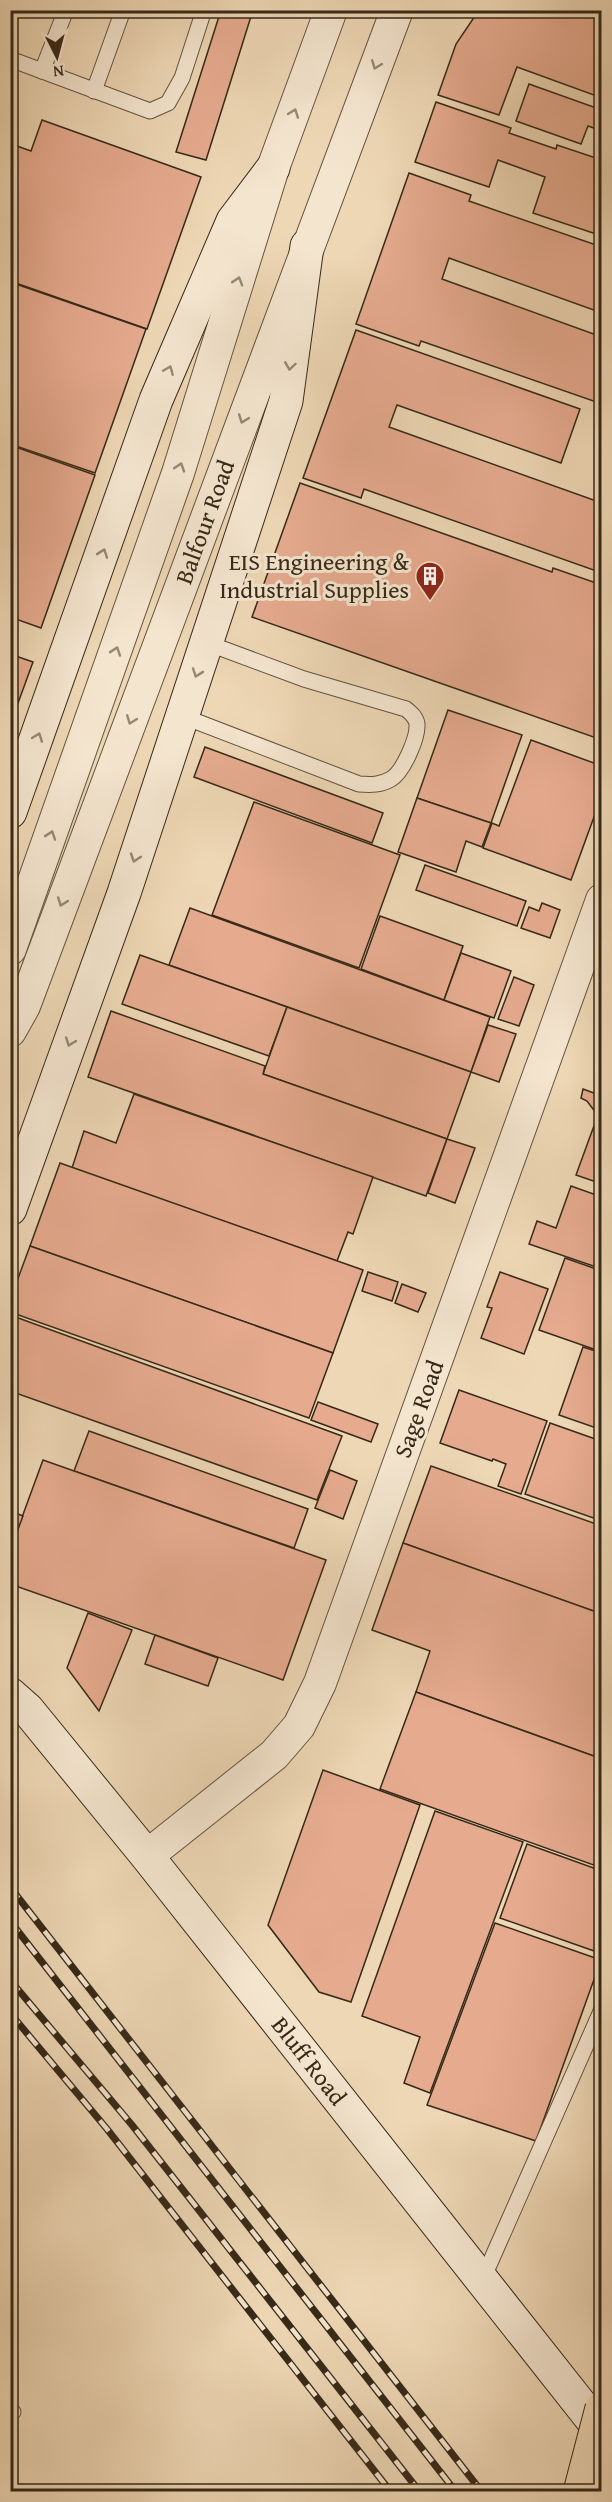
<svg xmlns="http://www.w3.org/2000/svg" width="612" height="2502" font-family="'Gentium Book Plus',serif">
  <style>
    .building { fill: #e6ab8f; stroke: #362918; stroke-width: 1.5 }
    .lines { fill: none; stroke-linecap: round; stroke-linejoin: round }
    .service-casing { stroke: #64543f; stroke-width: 17 }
    .minor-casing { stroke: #64543f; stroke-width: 34 }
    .secondary-casing { stroke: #362918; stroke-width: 35 }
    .service { stroke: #f4e5cf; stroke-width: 15 }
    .minor { stroke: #f4e5cf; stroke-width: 32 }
    .secondary { stroke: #f4e5cf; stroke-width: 33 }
    .rail-casing { stroke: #362918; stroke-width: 7 }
    .rail { stroke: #f4e5cf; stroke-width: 4.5; stroke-dasharray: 14; stroke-linecap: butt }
    .motorway-bridge-casing { stroke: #362918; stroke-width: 35; stroke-linecap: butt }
    .motorway-bridge { stroke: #eed7b5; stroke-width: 33 }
    .oneway { stroke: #958774 }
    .labels { text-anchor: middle; stroke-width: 6; stroke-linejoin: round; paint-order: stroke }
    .street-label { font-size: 24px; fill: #362918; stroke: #f4e5cf }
    .poi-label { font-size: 24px; fill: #362918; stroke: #f4e5cf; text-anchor: end }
  </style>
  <rect width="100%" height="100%" fill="#eed7b5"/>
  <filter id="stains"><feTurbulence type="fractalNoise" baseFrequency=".00333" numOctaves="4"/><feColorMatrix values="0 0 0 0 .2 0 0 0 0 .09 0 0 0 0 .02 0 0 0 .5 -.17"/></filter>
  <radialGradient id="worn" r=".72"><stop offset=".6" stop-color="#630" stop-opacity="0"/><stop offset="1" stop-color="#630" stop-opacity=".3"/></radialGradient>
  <g class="building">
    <path d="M221 10H253L206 160 176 152Z"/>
    <path d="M479 10H602V98L517 67 499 115 438 95 456 44Z"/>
    <path d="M529 84 602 110V131L588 126 581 144 516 121Z"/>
    <path d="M436 102 511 128 509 133 556 149 557 145 602 160V236L533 213 545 177 498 160 489 187 415 162Z"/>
    <path d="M42 120 201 177 147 329 10 281V154L14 145 31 151Z"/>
    <path d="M409 173 471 195 469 201 602 247V313L449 258 442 279 602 337V404L421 341 419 346 356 324Z"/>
    <path d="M10 282 146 329 95 473 10 444Z"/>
    <path d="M356 330 580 409 561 463 397 405 389 427 602 503V573L364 489 361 498 303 478Z"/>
    <path d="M10 445 95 475 41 628 10 617Z"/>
    <path d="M300 483 552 572 553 568 602 585V740L252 617Z"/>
    <path d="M10 654 33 662 10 725Z"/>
    <path d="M448 710 522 735 491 823 417 798Z"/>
    <path d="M531 740 602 766V795L571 880 483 848 492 823 499 826Z"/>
    <path d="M205 747 383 813 372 843 194 777Z"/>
    <path d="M417 798 491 823 482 847 466 841 456 872 398 852Z"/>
    <path d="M254 802 400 855 359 968 212 915Z"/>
    <path d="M425 865 526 901 517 926 416 890Z"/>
    <path d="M542 903 560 910 550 938 521 928 529 907 539 911Z"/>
    <path d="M190 908 490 1017 471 1072 169 965Z"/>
    <path d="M380 916 463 946 444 1000 361 969Z"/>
    <path d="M461 953 511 971 494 1018 444 1000Z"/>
    <path d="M140 955 287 1007 269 1056 122 1004Z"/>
    <path d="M514 977 534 985 519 1026 498 1019Z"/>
    <path d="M287 1007 471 1072 447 1139 263 1074Z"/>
    <path d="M111 1011 265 1066 263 1074 447 1139 426 1196 88 1077Z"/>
    <path d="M488 1025 516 1034 499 1082 471 1072Z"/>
    <path d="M583 1089 602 1096V1184L576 1175 595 1123 596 1113 587 1101 581 1098Z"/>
    <path d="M134 1094 373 1177 353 1234 348 1232 337 1261 72 1168 84 1131 116 1143Z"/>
    <path d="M447 1139 475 1148 455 1203 428 1193Z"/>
    <path d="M60 1163 363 1270 333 1353 30 1246Z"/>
    <path d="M571 1186 602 1197V1269L529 1244 537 1221 556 1228Z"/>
    <path d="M30 1246 333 1353 309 1418 10 1312V1300Z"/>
    <path d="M565 1258 602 1271V1352L539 1330Z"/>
    <path d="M368 1272 398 1282 392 1301 362 1291Z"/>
    <path d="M500 1272 548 1289 524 1354 481 1338 492 1308 487 1307Z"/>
    <path d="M402 1284 426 1293 418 1312 395 1303Z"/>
    <path d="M10 1315 342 1436 317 1500 10 1391Z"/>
    <path d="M583 1347 602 1353V1430L559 1415Z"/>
    <path d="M459 1390 547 1421 521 1494 498 1486 506 1464 493 1459 492 1461 440 1443Z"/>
    <path d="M318 1402 378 1424 371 1442 311 1420Z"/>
    <path d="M550 1423 601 1441 599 1446 602 1447V1521L525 1494Z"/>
    <path d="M89 1431 308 1509 294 1548 74 1471Z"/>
    <path d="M43 1460 326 1560 283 1680 10 1584V1550Z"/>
    <path d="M431 1466 602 1526V1614L403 1543Z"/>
    <path d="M330 1470 357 1481 343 1519 315 1508Z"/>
    <path d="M10 1511 23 1516 10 1550Z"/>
    <path d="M403 1543 602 1614V1759L416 1692 430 1651 372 1630Z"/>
    <path d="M88 1613 132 1630 99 1711 67 1668Z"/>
    <path d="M155 1635 218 1658 208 1686 145 1664Z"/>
    <path d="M416 1692 602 1759V1868L380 1789Z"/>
    <path d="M323 1770 420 1805 351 2002 319 1992 268 1925Z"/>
    <path d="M435 1811 523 1842 430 2093 404 2083 420 2037 362 2016Z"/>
    <path d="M527 1844 602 1871V1941L597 1952 500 1918Z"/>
    <path d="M495 1923 601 1960 536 2141 427 2105Z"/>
  </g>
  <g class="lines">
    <g class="service-casing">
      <g id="service">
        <path d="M10 59 150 111 168 103 182 78 204 10"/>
        <path d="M42 71 66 10"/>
        <path d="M94 91 123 10"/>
        <path d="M182 716 359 784C371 785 381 785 391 779 403 772 418 738 417 724 416 717 411 713 406 709L304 679 207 643"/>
        <path d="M482 2281 602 2009"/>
        <path d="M10 2412H13"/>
      </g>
    </g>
    <g class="minor-casing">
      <g id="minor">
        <path d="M10 949 178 473 273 168 331 10"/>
        <path d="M10 1031 24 1006 397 10"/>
        <path d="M147 1856 274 1755 299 1726 320 1683 602 900"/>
      </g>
    </g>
    <g class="secondary-casing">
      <g id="secondary">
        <path d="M10 812 156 400 233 221 273 168"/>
        <path d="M10 1209 124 893 286 401 307 246"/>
        <path d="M10 1694 27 1709 147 1856 602 2432"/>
      </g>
    </g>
    <use href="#service" class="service"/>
    <use href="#minor" class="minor"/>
    <use href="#secondary" class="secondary"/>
    <g class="rail-casing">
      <g id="rail">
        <path d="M10 1887 482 2492"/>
        <path d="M10 1921 456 2492"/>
        <path d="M10 1980 132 2125 420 2492"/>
        <path d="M10 2013 107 2129 391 2492"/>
      </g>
    </g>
    <use href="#rail" class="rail"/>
    <g class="motorway-bridge-casing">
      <path id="motorway-bridge" d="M580 2492 602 2408"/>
    </g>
    <use href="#motorway-bridge" class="motorway-bridge"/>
  </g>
  <defs><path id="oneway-chevron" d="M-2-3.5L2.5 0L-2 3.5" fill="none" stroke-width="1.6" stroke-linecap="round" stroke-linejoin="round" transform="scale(1.5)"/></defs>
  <g class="oneway">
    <use href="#oneway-chevron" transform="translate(376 65) rotate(111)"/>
    <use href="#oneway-chevron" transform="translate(294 113) rotate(-70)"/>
    <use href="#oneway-chevron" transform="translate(238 281) rotate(-73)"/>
    <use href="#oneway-chevron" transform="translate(290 366) rotate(98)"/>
    <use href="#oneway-chevron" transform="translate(169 370) rotate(-67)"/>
    <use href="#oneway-chevron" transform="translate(243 419) rotate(110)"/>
    <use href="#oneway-chevron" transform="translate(180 467) rotate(-72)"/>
    <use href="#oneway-chevron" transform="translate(103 553) rotate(-71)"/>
    <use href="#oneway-chevron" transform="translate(116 651) rotate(-71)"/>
    <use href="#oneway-chevron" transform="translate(197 673) rotate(109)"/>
    <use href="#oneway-chevron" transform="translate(131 720) rotate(111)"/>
    <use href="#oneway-chevron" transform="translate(38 737) rotate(-70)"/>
    <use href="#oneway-chevron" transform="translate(51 835) rotate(-71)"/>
    <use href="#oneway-chevron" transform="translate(135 858) rotate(108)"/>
    <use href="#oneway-chevron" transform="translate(62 902) rotate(110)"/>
    <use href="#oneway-chevron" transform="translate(70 1042) rotate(110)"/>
  </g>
  <defs>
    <g id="building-pin" transform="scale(1.5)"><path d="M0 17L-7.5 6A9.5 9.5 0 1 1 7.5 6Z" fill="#8f2418" stroke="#f4e5cf"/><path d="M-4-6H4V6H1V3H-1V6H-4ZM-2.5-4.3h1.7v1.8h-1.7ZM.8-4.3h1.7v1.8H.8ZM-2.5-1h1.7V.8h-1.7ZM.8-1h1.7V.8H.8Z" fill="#fff"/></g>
  </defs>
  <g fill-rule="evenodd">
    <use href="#building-pin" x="430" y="576"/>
  </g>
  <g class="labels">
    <g class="street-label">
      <text transform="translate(205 522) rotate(-70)" y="8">Balfour Road</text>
      <text transform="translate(419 1409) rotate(-70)" y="8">Sage Road</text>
      <text transform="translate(309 2061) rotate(52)" y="8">Bluff Road</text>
    </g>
    <g class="poi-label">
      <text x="409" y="570">EIS Engineering &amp;<tspan x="409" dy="28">Industrial Supplies</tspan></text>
    </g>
  </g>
  <rect width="612" height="2502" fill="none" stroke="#eed7b5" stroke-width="36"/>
  <rect x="12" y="12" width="588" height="2478" fill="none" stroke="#362918" stroke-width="3"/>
  <rect x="18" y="18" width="576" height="2466" fill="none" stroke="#362918" stroke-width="1.5"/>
  <g transform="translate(57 57) rotate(174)" stroke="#f4e5cf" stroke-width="4.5" paint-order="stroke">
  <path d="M0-4.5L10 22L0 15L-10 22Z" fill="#362918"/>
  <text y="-9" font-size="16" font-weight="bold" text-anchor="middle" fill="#362918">N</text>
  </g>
  <rect width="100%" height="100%" filter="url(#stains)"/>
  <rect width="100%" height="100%" fill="url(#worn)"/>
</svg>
